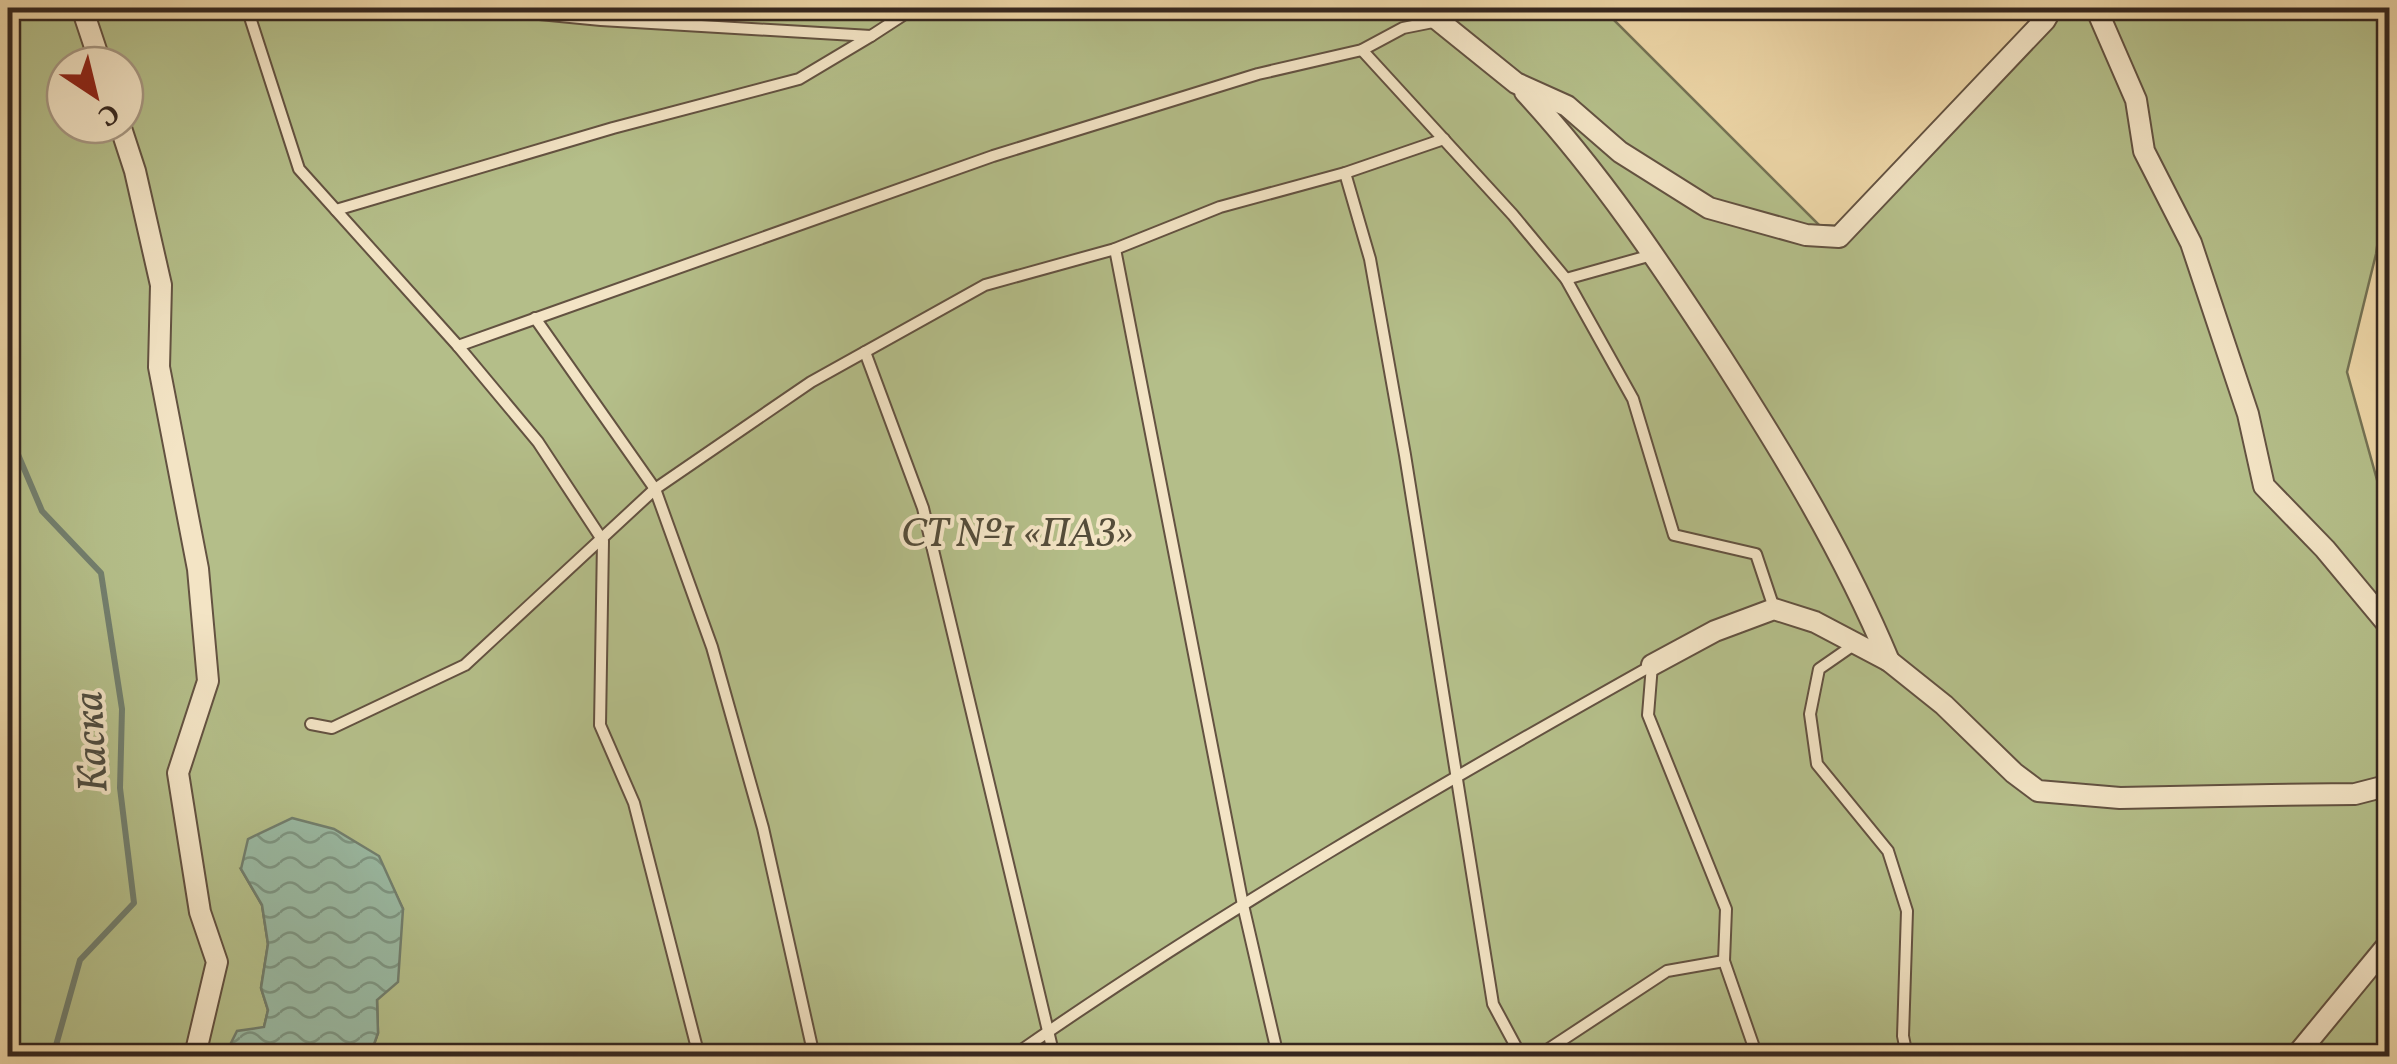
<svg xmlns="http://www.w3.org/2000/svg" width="2397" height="1064" font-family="Vollkorn,serif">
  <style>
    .green { fill: #b4be89; stroke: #747254; stroke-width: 2.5; fill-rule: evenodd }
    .water { fill: url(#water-waves); stroke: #727f6e; stroke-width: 2.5 }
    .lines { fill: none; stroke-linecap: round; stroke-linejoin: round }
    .stream { stroke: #727f6e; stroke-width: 6 }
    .lane-casing { stroke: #635241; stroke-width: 14 }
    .street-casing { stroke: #635241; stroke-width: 24 }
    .lane { stroke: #f3e4c5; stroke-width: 10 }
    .street { stroke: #f3e4c5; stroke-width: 20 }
    .labels { text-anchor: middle; stroke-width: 8; stroke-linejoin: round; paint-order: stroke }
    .park-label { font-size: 40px; font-style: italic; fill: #554d3a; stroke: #f3e4c5 }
    .water-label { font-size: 42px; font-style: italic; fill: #4e4c40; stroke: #f3e4c5 }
  </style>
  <defs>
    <pattern id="water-waves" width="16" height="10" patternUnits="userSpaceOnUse" patternTransform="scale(2.5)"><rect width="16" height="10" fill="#9ab9a2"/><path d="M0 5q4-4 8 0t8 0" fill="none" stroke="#7e9683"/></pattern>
  </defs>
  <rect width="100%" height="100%" fill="#ecd5a6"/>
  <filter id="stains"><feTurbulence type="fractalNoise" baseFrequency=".002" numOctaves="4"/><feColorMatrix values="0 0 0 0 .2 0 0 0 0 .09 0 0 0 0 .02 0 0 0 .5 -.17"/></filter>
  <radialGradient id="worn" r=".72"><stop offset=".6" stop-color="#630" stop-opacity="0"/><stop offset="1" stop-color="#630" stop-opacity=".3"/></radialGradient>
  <path class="green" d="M8 8H1602L1819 225 1838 226 2039 13 2038 8H2389V194L2384 198 2376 254 2347 372 2389 523V1056H380L373 1047 378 1033 377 1000 403 909 391 884 241 869 262 905 268 944 261 988 268 1010 264 1027 227 1051 230 1056H8ZM65 65H125V125H65Z"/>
  <path class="water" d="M292 818 334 829 379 856 403 909 398 982 377 1000 378 1033 373 1047 380 1056H230L227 1051 237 1031 264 1027 268 1010 261 988 268 944 262 905 241 869 248 839Z"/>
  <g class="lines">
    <path class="stream" d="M8 431 42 511 101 573 122 709 120 788 134 903 80 960 53 1056"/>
    <g class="lane-casing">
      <g id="lane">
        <path d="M247 8 299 169 458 346 538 442 603 541 600 725 634 803 699 1056"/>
        <path d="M479 8 601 20 871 36 914 8"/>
        <path d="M1362 50 1513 215 1566 279 1633 399 1674 535 1756 554 1774 608"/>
        <path d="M1345 173 1370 259 1405 455 1493 1004 1521 1056"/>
        <path d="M336 210 613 128 799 79 871 36"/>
        <path d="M1115 249 1243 905 1278 1056"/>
        <path d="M1566 279 1652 255"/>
        <path d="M535 318 655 489 712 647 763 828 814 1056"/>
        <path d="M458 346 993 156 1258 74 1362 50 1403 28 1438 21"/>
        <path d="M865 352 923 508 1054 1056"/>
        <path d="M1855 644 1819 669 1810 714 1817 764 1888 851 1907 911 1903 1036 1907 1056"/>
        <path d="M1652 665 1648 715 1726 909 1724 961 1757 1056"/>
        <path d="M311 724 332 728 465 665 655 489 811 382 985 285 1115 249 1220 207 1345 173 1444 139"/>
        <path d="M1013 1056C1218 913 1434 788 1651 666"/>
        <path d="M1538 1056 1667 971 1724 961"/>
      </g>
    </g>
    <g class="street-casing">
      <g id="street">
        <path d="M82 8 101 65"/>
        <path d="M1423 8 1516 83 1567 106 1620 152 1709 208 1806 235 1839 237 2045 20 2052 8"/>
        <path d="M2096 8 2136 100 2144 151 2191 243 2248 414 2264 486 2325 549 2390 627"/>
        <path d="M1525 92C1600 173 1660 263 1720 355 1784 455 1843 551 1889 661"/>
        <path d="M120 125 135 171 161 285 159 367 198 569 208 681 178 773 200 912 217 962 196 1051 199 1056"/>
        <path d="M1652 665 1715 631 1774 609 1815 622 1889 661 1944 705 2014 773 2038 791 2120 798 2271 795 2355 794 2390 785"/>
        <path d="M2296 1056 2390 942"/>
      </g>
    </g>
    <use href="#lane" class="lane"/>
    <use href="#street" class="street"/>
  </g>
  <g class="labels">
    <g class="park-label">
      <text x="1017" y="546">СТ №1 «ПАЗ»</text>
    </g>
    <g class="water-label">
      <text transform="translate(89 742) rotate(-93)" y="15">Каска</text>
    </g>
  </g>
  <rect width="2397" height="1064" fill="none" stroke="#ecd5a6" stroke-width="40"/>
  <rect x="10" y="10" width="2377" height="1044" fill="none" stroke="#35271f" stroke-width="5"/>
  <rect x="20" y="20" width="2357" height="1024" fill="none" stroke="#35271f" stroke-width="2.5"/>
  <g transform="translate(95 95) rotate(145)"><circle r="48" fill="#f3e4c5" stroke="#a79883" stroke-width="2.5"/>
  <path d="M0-8L18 38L0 25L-18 38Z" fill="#8f2418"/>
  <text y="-15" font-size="28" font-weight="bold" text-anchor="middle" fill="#35271f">С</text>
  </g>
  <rect width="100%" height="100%" filter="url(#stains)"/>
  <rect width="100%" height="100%" fill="url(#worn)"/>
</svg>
